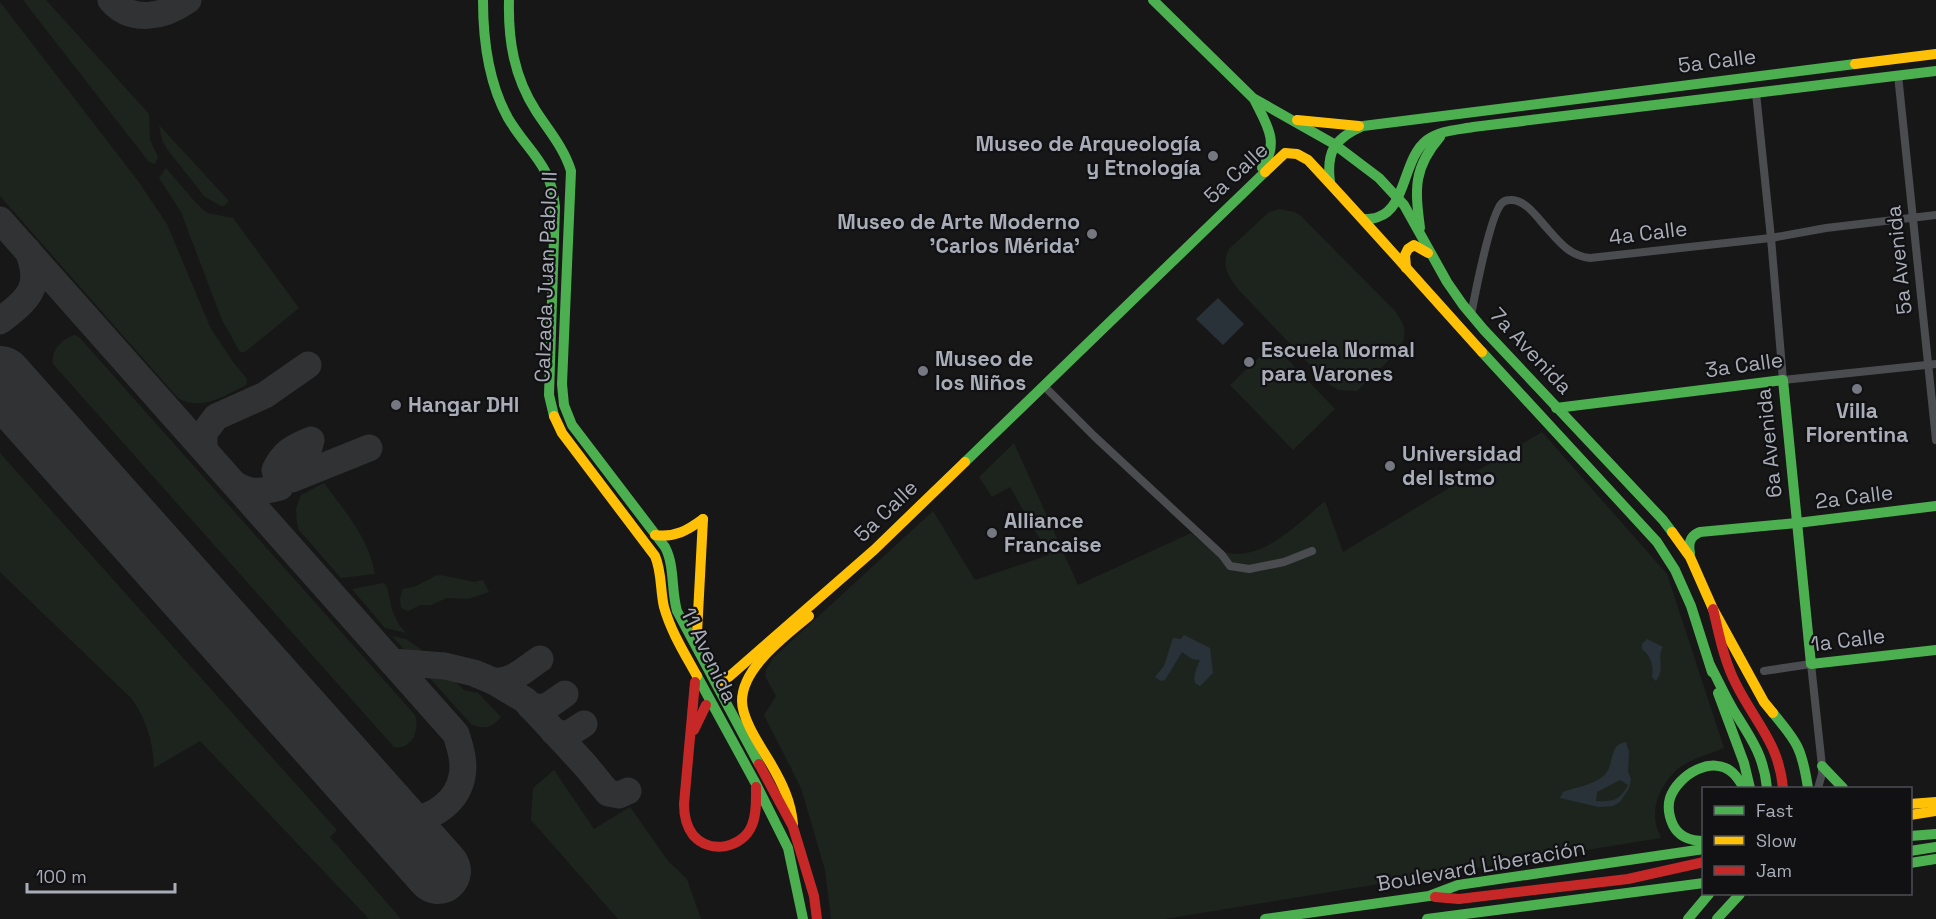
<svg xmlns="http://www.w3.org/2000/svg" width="1936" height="919" font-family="'Space Grotesk',sans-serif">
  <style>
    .green { fill: #1d241e }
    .water { fill: #2a3239; fill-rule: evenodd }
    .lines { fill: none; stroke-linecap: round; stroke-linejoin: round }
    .taxiway { stroke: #313233; stroke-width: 27 }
    .runway { stroke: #313233; stroke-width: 66 }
    .street { stroke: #4b4c50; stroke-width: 8 }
    .fast { stroke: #4caf50; stroke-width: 10 }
    .slow { stroke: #ffc107; stroke-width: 10 }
    .jam { stroke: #c62828; stroke-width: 10 }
    .poi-dot { fill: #757880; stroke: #111113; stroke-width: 2 }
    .labels { text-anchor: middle; stroke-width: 4.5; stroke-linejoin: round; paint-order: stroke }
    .street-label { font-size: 21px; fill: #a8adb8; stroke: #111113 }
    .poi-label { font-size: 21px; font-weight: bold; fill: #a8adb8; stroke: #111113; text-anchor: start }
  </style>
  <rect width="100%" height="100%" fill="#171717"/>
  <g class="green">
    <path d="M23 0H46L149 114 150 140 158 157 155 164 149 162Z"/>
    <path d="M0 2 138 181 167 224 210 327 233 362 247 379 246 385C226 395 201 412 178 398L0 196Z"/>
    <path d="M159 125 229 201 224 206H221L205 197 167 149 162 140Z"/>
    <path d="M166 168 196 203 207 213 233 218 299 308 245 352H240L222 320 181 212 159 178Z"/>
    <path d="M1279 209 1295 212 1301 216 1394 310C1413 333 1404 346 1385 364 1376 373 1366 382 1357 391L1338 390 1327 383 1238 289C1228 276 1221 265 1229 249L1268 213Z"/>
    <path d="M75 335 80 338 415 715C420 730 412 750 394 747L53 364C50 351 63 338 75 335Z"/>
    <path d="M1273 344 1335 409 1293 450 1230 385Z"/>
    <path d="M1542 432 1667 574 1724 748C1712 753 1697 757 1685 764 1665 776 1651 802 1656 825 1657 830 1660 834 1661 838L1165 919H831L825 870 801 788 764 715 776 696 765 676 766 670 773 658 933 511 975 580 1049 555 1010 487 992 497 979 477 1014 443 1078 585 1191 533C1242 581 1284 536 1325 501L1343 552Z"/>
    <path d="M0 453 337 830 330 837 401 919H369L200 741 154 768C153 741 147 722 132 699L0 572Z"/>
    <path d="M324 483C345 512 369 538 375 574L341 578 299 530 297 523 296 509 301 495Z"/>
    <path d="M440 575 475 582 483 580 489 592 468 599 447 598 431 605H420L408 611 401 608 400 598 403 589 414 587 435 576Z"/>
    <path d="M384 583 387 587 392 610 399 625 406 633 385 628 352 589Z"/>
    <path d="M392 636 406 639 419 648 464 690 478 693 501 717C492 728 484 730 471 724Z"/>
    <path d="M554 770 594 829 630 807 668 861 687 879 701 919H618L531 820 533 788Z"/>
  </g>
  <g class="water">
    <path d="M1218 298 1244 324 1223 345 1196 319Z"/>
    <path d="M1184 635 1210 648 1213 673 1200 686 1195 683C1193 674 1197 668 1200 660L1192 659 1182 652 1165 680 1161 681 1155 677 1164 666 1173 638 1181 639Z"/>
    <path d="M1647 639 1663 647C1656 657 1666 668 1656 681L1652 677C1654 666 1651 656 1642 649V644Z"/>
    <path d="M1626 742 1629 752 1628 772 1631 779 1629 788 1620 802 1613 806 1599 807 1560 798 1563 792C1576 787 1599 784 1607 772 1614 761 1610 744 1626 742ZM1620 780 1628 785C1620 801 1612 802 1596 801L1597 792Z"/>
  </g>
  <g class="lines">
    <g class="taxiway">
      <path d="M111 0C132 24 164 17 188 0"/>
      <path d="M0 220 456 734C460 747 465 762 462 776 458 800 435 818 411 819 404 820 395 817 388 815"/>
      <path d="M0 321C28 299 43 288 28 251"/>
      <path d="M204 449V433L216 417 265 395 308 365"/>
      <path d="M292 479 369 448"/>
      <path d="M236 485C252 495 262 491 280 487L275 470C284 451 293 448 311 440L304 465 296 476"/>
      <path d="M392 662 445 666 474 673 493 681 525 700 585 765 608 793 619 795 628 791"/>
      <path d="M493 681C512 683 525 669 540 659"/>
      <path d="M530 706 545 708 565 694"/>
      <path d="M554 732 567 735 584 724"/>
    </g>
    <path class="runway" d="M0 379 438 871"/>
    <g class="street">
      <path d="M1898 75 1936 440"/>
      <path d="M1756 93 1771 238 1783 380 1936 364"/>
      <path d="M1471 315C1475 295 1490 214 1502 203 1504 201 1508 200 1510 200 1525 199 1537 217 1546 227 1559 242 1570 256 1590 258L1771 238 1826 228 1936 215"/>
      <path d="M1044 386 1094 436 1222 555 1230 566 1249 569 1284 562 1312 551"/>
      <path d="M1764 671 1811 664 1822 766V774L1818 788"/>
    </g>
    <g class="fast">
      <path d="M483 0C483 40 488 82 508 118 528 152 551 163 555 207L549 395 554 416"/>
      <path d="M509 0C508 40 514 77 536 111 549 131 564 148 571 171L562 384 564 405 572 425 665 547C675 566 671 590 677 611L759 764"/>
      <path d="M1153 0 1253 98 1334 144 1379 178 1404 205 1447 282 1463 305 1484 330 1663 520 1672 532"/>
      <path d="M1255 101C1267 125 1280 143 1262 168"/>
      <path d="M1330 182C1326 151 1335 138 1363 126L1855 64"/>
      <path d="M1364 219C1368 219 1374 219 1378 217 1406 209 1403 158 1427 140 1440 130 1458 130 1473 127L1936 71"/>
      <path d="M1420 228C1415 189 1413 168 1440 137"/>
      <path d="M1482 352 1657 542 1675 570 1691 606 1712 672"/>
      <path d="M1556 408 1783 380 1811 664 1936 650"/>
      <path d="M965 462 1265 172"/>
      <path d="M1690 553C1688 543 1690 536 1700 532L1797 523 1936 506"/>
      <path d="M1710 665C1718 680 1725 696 1734 711 1751 738 1764 756 1767 788"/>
      <path d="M697 676 756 784 788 848 803 919"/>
      <path d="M1718 693 1744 763 1750 788"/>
      <path d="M1773 713C1798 743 1802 749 1808 788"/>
      <path d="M1822 766 1843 788"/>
      <path d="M1910 836 1936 834"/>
      <path d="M1704 841C1691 841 1679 837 1673 825 1669 816 1667 808 1670 798 1678 775 1712 754 1733 773 1737 777 1741 783 1744 788"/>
      <path d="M1910 851 1936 847"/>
      <path d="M1910 863 1936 859"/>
      <path d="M1265 919 1429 896 1458 885 1704 849"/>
      <path d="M1427 919 1704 883"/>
      <path d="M1688 919 1709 894"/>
      <path d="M1717 919 1740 894"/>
    </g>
    <g class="slow">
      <path d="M1855 64 1936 54"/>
      <path d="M1297 120 1359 126"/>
      <path d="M1265 172 1285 153 1297 154 1308 160C1367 223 1424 288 1482 352"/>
      <path d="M1406 268 1405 255 1408 249 1414 245 1428 253"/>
      <path d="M554 416 562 433 655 556C662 572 660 590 664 607 671 632 685 654 697 676"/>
      <path d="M1672 532 1690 557 1713 609 1764 702 1773 713"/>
      <path d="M655 535C675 538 688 530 703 519"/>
      <path d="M697 633 703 519"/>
      <path d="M723 682 874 550 965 462"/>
      <path d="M1910 804 1936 802"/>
      <path d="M1910 815 1936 811"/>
      <path d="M793 824C791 801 782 783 771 764 761 747 742 720 742 701 742 667 786 636 809 616"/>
    </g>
    <g class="jam">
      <path d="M1713 609C1719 634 1724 661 1736 684 1755 722 1779 743 1783 788"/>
      <path d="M695 682 684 804C684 815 686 826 693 835 710 855 743 848 752 825 757 813 756 799 756 787"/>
      <path d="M694 730 706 705"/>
      <path d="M759 764 793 827 814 896 817 919"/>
      <path d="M1435 897 1459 899 1628 879 1704 862"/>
    </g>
  </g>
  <g class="poi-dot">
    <circle cx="1213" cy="156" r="6"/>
    <circle cx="1092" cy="234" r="6"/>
    <circle cx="1249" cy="362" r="6"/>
    <circle cx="923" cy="371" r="6"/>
    <circle cx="1857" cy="389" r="6"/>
    <circle cx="396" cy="405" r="6"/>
    <circle cx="1390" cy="466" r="6"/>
    <circle cx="992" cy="533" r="6"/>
  </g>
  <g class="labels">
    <g class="street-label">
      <text transform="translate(1717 61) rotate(-7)" y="7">5a Calle</text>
      <text transform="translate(1236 173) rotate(-43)" y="7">5a Calle</text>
      <text transform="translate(1648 233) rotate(-7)" y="7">4a Calle</text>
      <text transform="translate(1899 260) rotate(-96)" y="7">5a Avenida</text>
      <text transform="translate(546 277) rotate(-88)" y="7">Calzada Juan Pablo II</text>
      <text transform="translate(1531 351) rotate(47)" y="7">7a Avenida</text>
      <text transform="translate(1744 365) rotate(-8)" y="7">3a Calle</text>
      <text transform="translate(1769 443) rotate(-96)" y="7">6a Avenida</text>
      <text transform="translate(1854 497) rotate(-7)" y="7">2a Calle</text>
      <text transform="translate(886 511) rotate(-44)" y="7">5a Calle</text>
      <text transform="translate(1848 640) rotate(-7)" y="7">1a Calle</text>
      <text transform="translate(709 655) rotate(64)" y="7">11 Avenida</text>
      <text transform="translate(1481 866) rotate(-10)" y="7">Boulevard Liberación</text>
    </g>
    <g class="poi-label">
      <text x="1201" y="151" text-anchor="end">Museo de Arqueología<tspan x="1201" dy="24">y Etnología</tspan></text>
      <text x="1080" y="229" text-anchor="end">Museo de Arte Moderno<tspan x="1080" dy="24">'Carlos Mérida'</tspan></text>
      <text x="1261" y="357">Escuela Normal<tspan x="1261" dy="24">para Varones</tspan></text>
      <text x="935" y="366">Museo de<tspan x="935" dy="24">los Niños</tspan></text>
      <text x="408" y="412">Hangar DHl</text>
      <text x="1857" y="418" text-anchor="middle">Villa<tspan x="1857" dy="24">Florentina</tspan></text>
      <text x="1402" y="461">Universidad<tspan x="1402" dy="24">del Istmo</tspan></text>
      <text x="1004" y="528">Alliance<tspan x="1004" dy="24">Francaise</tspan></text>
    </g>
  </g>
  <rect x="1702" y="787" width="210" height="108" fill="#111113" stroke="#4d4f55" stroke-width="1.5"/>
  <rect x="1714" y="806" width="30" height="9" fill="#4caf50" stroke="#4d4f55" stroke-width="1.5"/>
  <text x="1756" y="817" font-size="18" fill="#a8adb8">Fast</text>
  <rect x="1714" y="836" width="30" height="9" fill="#ffc107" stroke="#4d4f55" stroke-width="1.5"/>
  <text x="1756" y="847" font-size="18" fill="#a8adb8">Slow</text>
  <rect x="1714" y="866" width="30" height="9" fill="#c62828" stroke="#4d4f55" stroke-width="1.5"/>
  <text x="1756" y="877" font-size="18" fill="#a8adb8">Jam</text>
  <path d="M27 883v9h148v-9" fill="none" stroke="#a8adb8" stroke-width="3"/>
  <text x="36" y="883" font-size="18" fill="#a8adb8" stroke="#111113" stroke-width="4.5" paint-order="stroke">100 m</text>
</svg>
